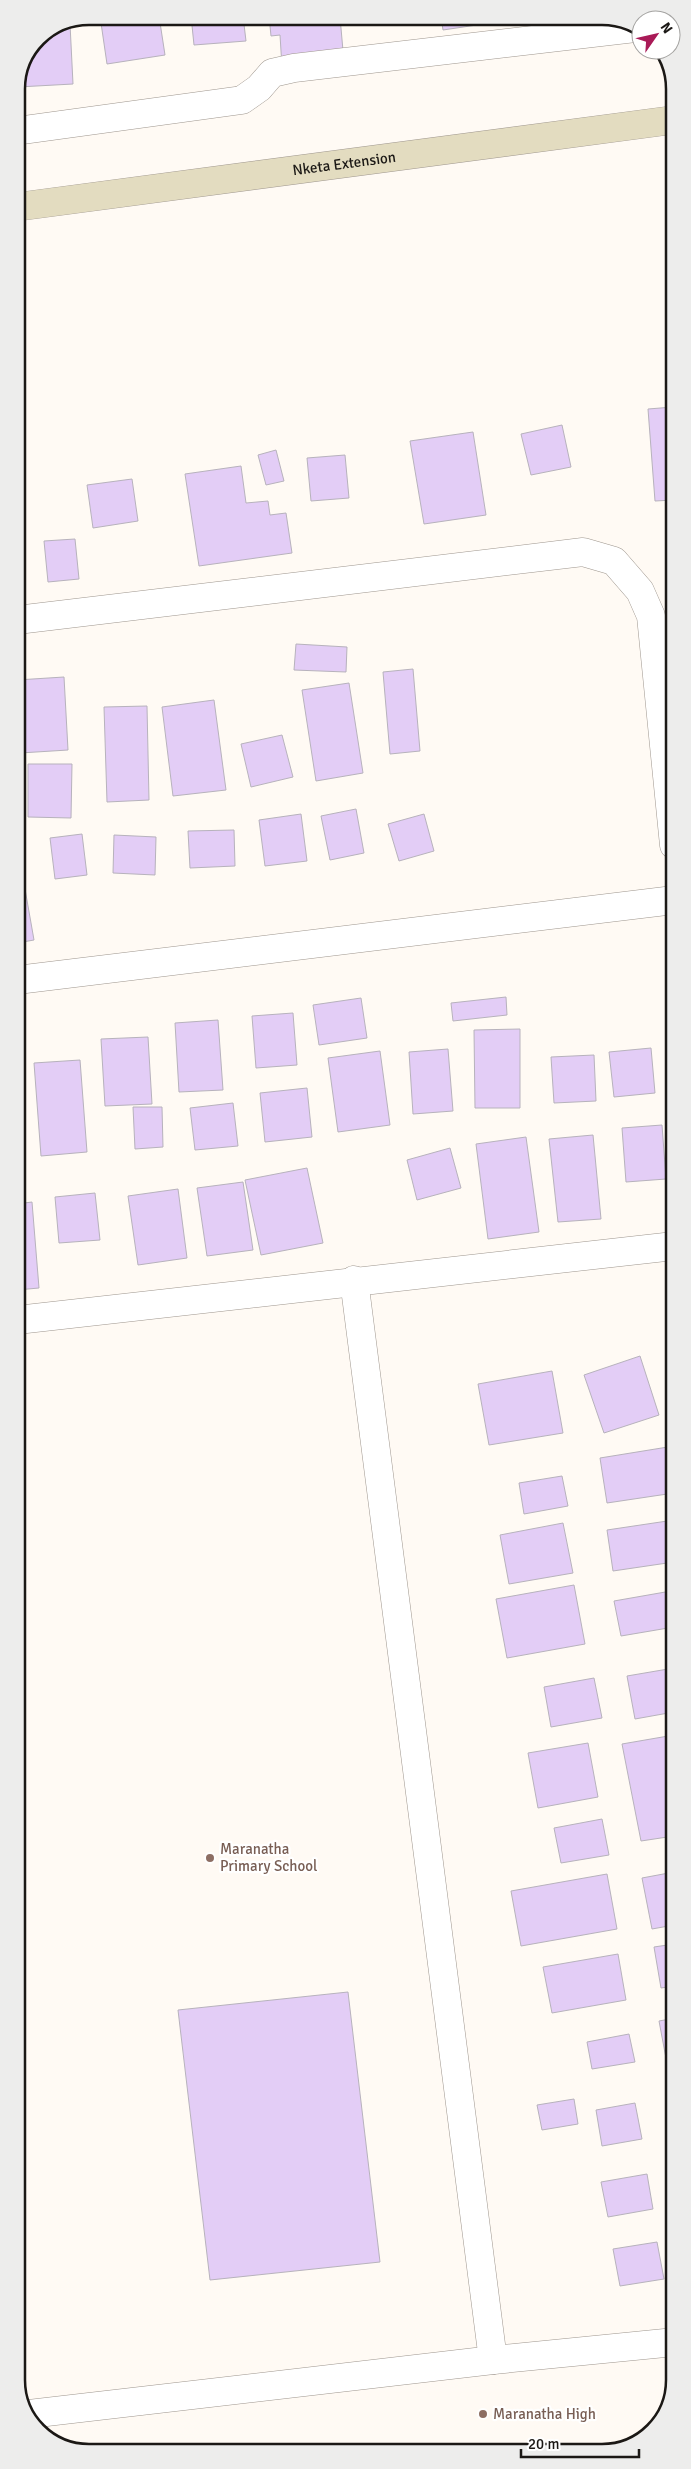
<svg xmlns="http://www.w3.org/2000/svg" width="691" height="2469" font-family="Signika,sans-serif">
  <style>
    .building { fill: #e3cdf6; stroke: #b7b2bc }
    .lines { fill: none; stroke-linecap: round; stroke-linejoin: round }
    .street-casing { stroke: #9e968e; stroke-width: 29 }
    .secondary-casing { stroke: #9e968e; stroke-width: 29 }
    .street { stroke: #fff; stroke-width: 28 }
    .secondary { stroke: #e3dcc0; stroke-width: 28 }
    .education-dot { fill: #8d6e63; stroke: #fff; stroke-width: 2 }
    .labels { text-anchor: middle; stroke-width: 4.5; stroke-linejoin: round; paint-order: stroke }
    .street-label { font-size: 15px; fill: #1b1815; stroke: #fff }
    .education-label { font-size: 15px; fill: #785e54; stroke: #fff; text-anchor: start }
    .rim { fill: none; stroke: #1b1815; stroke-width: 2.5 }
  </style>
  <rect width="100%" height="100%" fill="#fffaf4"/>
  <g class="building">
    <path d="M100 16H159L165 55 107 64Z"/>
    <path d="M191 16H243L246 41 194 45Z"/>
    <path d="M269 16 340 17 344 62 282 67 280 35 271 36Z"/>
    <path d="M441 17H496L497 22 443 30Z"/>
    <path d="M70 24 73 84 18 87 38 37Z"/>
    <path d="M673 407 674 500 655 501 648 409Z"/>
    <path d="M562 425 571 467 531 475 521 434Z"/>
    <path d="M473 432 486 515 424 524 410 441Z"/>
    <path d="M276 450 284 481 266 485 258 455Z"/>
    <path d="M345 455 349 498 311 501 307 458Z"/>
    <path d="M241 466 246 503 268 501 270 515 286 513 292 553 199 566 185 474Z"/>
    <path d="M132 479 138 521 93 528 87 485Z"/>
    <path d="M17 500H21L22 580H17Z"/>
    <path d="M75 539 79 579 48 582 44 541Z"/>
    <path d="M296 644 347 647 346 672 294 670Z"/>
    <path d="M413 669 420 751 390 754 383 672Z"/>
    <path d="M64 677 68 750 20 753 17 680Z"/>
    <path d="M349 683 363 773 316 781 302 690Z"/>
    <path d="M214 700 226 790 173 796 162 707Z"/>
    <path d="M147 706 149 800 107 802 104 707Z"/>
    <path d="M282 735 293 777 251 787 241 744Z"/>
    <path d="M28 764H72L71 818 28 817Z"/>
    <path d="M356 809 364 853 330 860 321 816Z"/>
    <path d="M301 814 307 861 265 866 259 820Z"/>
    <path d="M424 814 434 851 399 861 388 824Z"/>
    <path d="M234 830 235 866 190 868 188 831Z"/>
    <path d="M82 834 87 875 55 879 50 838Z"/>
    <path d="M114 835 156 837 155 875 113 873Z"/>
    <path d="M17 855H19L34 940 17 943Z"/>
    <path d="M506 997 507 1015 453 1021 451 1003Z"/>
    <path d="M361 998 367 1038 319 1045 313 1005Z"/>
    <path d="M293 1013 297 1065 256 1068 252 1016Z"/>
    <path d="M218 1020 223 1090 179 1092 175 1023Z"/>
    <path d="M520 1029V1108H475L474 1030Z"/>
    <path d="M148 1037 152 1104 105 1106 101 1039Z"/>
    <path d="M651 1048 655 1093 614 1097 609 1052Z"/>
    <path d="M448 1049 453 1111 413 1114 409 1052Z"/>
    <path d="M380 1051 390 1125 338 1132 328 1058Z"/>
    <path d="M594 1055 596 1101 554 1103 551 1057Z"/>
    <path d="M80 1060 87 1152 41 1156 34 1063Z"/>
    <path d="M307 1088 312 1137 265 1142 260 1093Z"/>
    <path d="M233 1103 238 1146 195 1150 190 1108Z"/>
    <path d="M133 1107H162L163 1147 135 1149Z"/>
    <path d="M17 1122H19L21 1171H17Z"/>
    <path d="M662 1125 666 1179 626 1182 622 1128Z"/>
    <path d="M593 1135 601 1219 558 1222 549 1139Z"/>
    <path d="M526 1137 539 1232 488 1239 476 1144Z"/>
    <path d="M450 1148 461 1188 417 1200 407 1160Z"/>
    <path d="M307 1168 323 1243 261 1255 245 1180Z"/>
    <path d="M243 1182 253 1250 207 1256 197 1188Z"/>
    <path d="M178 1189 187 1258 138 1265 128 1196Z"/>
    <path d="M95 1193 100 1240 59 1243 55 1197Z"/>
    <path d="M32 1202 39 1288 17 1290V1204Z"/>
    <path d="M640 1356 659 1415 604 1433 584 1375Z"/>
    <path d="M552 1371 563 1433 489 1445 478 1384Z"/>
    <path d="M674 1446V1493L607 1503 600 1458Z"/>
    <path d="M562 1476 568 1506 524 1514 519 1483Z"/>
    <path d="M674 1520V1562L613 1571 607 1530Z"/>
    <path d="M563 1523 573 1573 509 1584 500 1535Z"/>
    <path d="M574 1585 585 1644 507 1658 496 1599Z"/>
    <path d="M671 1591 674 1627 621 1636 614 1601Z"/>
    <path d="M674 1668V1712L635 1719 627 1676Z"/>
    <path d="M594 1678 602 1718 551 1727 544 1687Z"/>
    <path d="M674 1735V1836L641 1841 622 1744Z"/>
    <path d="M588 1743 598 1797 538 1808 528 1753Z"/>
    <path d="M602 1819 609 1855 561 1863 554 1828Z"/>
    <path d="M674 1872V1925L652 1929 642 1878Z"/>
    <path d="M607 1874 617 1929 521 1946 511 1891Z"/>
    <path d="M674 1944V1986L661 1988 654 1947Z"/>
    <path d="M618 1954 626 2000 552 2013 543 1967Z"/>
    <path d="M348 1992 380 2262 210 2280 178 2010Z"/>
    <path d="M675 2018V2106L659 2021Z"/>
    <path d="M629 2034 635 2062 592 2069 587 2042Z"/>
    <path d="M574 2099 578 2124 542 2130 537 2105Z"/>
    <path d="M635 2103 642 2139 602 2146 596 2110Z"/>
    <path d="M647 2174 653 2209 608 2217 601 2182Z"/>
    <path d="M657 2242 664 2279 620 2286 613 2249Z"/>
  </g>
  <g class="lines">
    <g class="street-casing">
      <g id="street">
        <path d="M16 131 242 100 259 88 272 73 294 68 635 28"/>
        <path d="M17 620 583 552 614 561 640 591 651 616 674 845"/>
        <path d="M17 980 674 900"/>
        <path d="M354 1280 493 2360"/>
        <path d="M17 1320 674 1246"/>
        <path d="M29 2414 493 2360 675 2342"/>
      </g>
    </g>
    <g class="secondary-casing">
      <g id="secondary">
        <path id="s1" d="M16 207 673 120"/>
      </g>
    </g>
    <use href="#street" class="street"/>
    <use href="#secondary" class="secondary"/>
  </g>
  <g class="education-dot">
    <circle cx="210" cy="1858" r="5"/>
    <circle cx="483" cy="2414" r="5"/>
  </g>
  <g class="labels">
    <g class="street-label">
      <text dy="5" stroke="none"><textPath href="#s1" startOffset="331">Nketa Extension</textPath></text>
    </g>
    <g class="education-label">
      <text x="220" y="1854">Maranatha<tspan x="220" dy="17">Primary School</tspan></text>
      <text x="493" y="2419">Maranatha High</text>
    </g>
  </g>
  <path d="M0 0H691V2469H0ZM89 25H602A64 64 0 0 1 666 89V2380A64 64 0 0 1 602 2444H89A64 64 0 0 1 25 2380V89A64 64 0 0 1 89 25Z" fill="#ededec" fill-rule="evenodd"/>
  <path class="rim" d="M89 25H602A64 64 0 0 1 666 89V2380A64 64 0 0 1 602 2444H89A64 64 0 0 1 25 2380V89A64 64 0 0 1 89 25Z"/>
  <g transform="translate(656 35) rotate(56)"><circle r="24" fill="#ffffff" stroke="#a4a3a1"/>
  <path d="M0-4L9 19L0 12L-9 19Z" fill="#a91a57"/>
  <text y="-8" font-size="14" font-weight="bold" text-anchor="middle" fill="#1b1815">N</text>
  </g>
  <path d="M521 2449v8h118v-8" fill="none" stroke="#1b1815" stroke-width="2.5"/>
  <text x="528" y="2449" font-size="15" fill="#1b1815" stroke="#ffffff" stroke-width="4" paint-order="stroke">20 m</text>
</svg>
